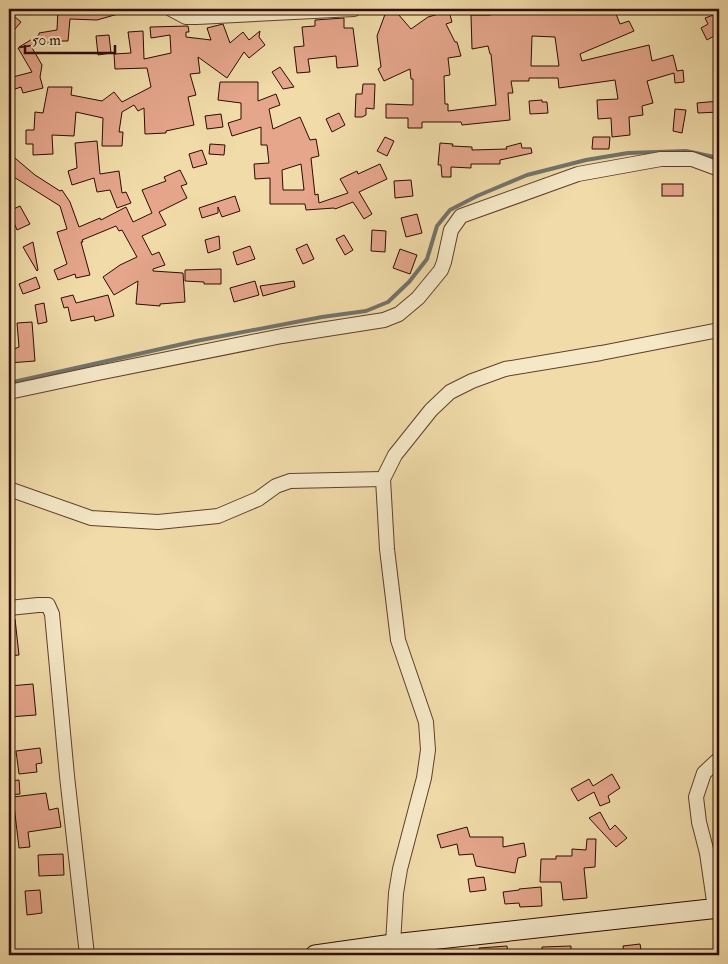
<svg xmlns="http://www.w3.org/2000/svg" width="728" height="964" font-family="'IM FELL Double Pica',serif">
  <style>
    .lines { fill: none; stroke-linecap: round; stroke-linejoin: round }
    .stream { stroke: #72736c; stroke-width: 4 }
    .building { fill: #e5a68c; stroke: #2d0b01; fill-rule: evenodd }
    .street-casing { stroke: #5e3f2b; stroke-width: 16 }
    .secondary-casing { stroke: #2d0b01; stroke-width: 21 }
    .street { stroke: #f5e8c7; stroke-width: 14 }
    .secondary { stroke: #f5e8c7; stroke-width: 19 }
  </style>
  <rect width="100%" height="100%" fill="#f0dba9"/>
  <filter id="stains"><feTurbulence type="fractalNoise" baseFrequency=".004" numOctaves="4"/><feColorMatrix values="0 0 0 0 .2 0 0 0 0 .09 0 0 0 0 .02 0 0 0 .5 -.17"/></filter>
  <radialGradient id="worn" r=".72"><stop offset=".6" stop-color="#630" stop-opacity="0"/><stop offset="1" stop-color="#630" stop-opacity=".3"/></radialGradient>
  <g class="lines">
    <path class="stream" d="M9 383 196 341 322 317 366 311 388 302 409 282 427 259 437 226 450 210 477 196 527 175 586 160 628 153 686 151 719 158"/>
  </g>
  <g class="building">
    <path d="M58 9H125V12L97 20 70 19 68 41H61L19 47 39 35V33L57 30Z"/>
    <path d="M387 9H400L398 14 411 29 428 17 449 11 452 22 446 24 455 42H457L461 56 448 58 450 75 444 76 445 104H448V111L496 105 491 54H490L488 46 472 49 471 15H490L505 9H614L620 24 629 21 634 31 580 54 582 61 649 45 652 61 673 55 677 71 683 70 684 82 675 83 674 73 647 81 653 103 642 106 643 115 629 117 630 135 612 137 611 118 598 119 597 100 618 99 615 80 559 88 558 78H529V81H511L513 93H508L510 120 462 125 461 122H422V128H408V118H386V104L413 105V79H411L410 69 384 81 378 69 381 67 377 36ZM532 36 555 37 559 66H531Z"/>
    <path d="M9 12 21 22 9 36Z"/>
    <path d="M719 13V33L707 40 701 28 708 24 705 18Z"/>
    <path d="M344 18V28H353L358 66 337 68 336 56 308 59 310 72 297 73 294 47 304 46 302 27 315 26V20Z"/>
    <path d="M223 24 230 43 243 32 249 40 260 31 259 37 265 45 249 58 244 52 227 78 198 57 200 73 190 74 196 95 188 97 194 125 166 131V133L145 134 144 108 138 111 134 105 122 112 119 132H123L122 146H102L103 118 76 112 74 136 52 135 53 154 33 155V144H26V130H34L35 112 43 113 48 87H72L71 95 102 101 114 92 122 102 151 87 147 68 115 69 114 54 131 53 128 32 143 31 144 59 171 53 170 35 151 38 150 27 188 26 189 32H186V37L211 40 207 28Z"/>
    <path d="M109 35 111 53 98 55 96 36Z"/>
    <path d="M31 46 42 65 40 77 43 88 23 93 21 87 9 91V78L32 72 18 48Z"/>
    <path d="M280 67 294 87 283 89 272 72Z"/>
    <path d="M220 82H258V101L276 94 280 105 269 109 273 129 300 117 310 140 316 139 319 156 311 158 315 195 318 194 319 203 348 193 340 179 357 171 358 174 380 164 387 179 359 192 372 214 364 219 353 202 335 209 334 208 306 210 305 204H270V178L255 179 254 164 269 163 267 145H261V127L232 136 228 123 241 119V103L218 100ZM301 164 304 190H283L282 170Z"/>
    <path d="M363 84H375L374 109 366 108V115L362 117H355L356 94H362Z"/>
    <path d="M542 100V102H547L548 113 530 114 529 101Z"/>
    <path d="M719 101V112L698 113 697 103Z"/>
    <path d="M675 109 686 110 682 133 673 131Z"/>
    <path d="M339 113 345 125 332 132 326 119Z"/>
    <path d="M221 114 223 127 207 129 205 116Z"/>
    <path d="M385 137 394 141 387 156 377 151Z"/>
    <path d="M593 137H610L609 149H592Z"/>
    <path d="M97 141 100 174 119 171 122 193 126 192 131 203 117 208 110 190 97 192 94 178 72 185 68 171 77 168 75 143Z"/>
    <path d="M440 143 453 144 452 146 472 147V150L507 149 506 147 521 143 522 148H531L532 153 500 160V164H471V168L451 167V177H442L441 165H438Z"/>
    <path d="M210 144 225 145 224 155 209 154Z"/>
    <path d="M202 150 207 164 193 168 189 154Z"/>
    <path d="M9 153 35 175 60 191 62 190 70 202 79 227 100 218 101 220 126 207 133 222 152 213 142 190 166 181 164 177 180 170 187 184 181 186 187 198 159 212 166 225 142 236 152 255 159 252 165 265 153 269V271L183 273 185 302 160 304V306L136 304 138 281 114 295 103 277 120 265 137 257 122 230 119 231 116 226 82 240 83 242H81L90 275 76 278 75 274 58 280 54 270 67 264 57 232 67 229 60 206 9 174Z"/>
    <path d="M411 180 413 196 395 198 394 181Z"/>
    <rect x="662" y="184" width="21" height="12"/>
    <path d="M235 196 240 211 222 217 218 207V213L202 218 199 208Z"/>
    <path d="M20 206 30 224 17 230 9 211Z"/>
    <path d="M417 214 422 233 406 237 401 218Z"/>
    <path d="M372 230 386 231 385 252 371 251Z"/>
    <path d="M344 235 353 250 345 255 336 239Z"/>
    <path d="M219 236 220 249 208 253 205 240Z"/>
    <path d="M33 242 38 270 37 271 23 247Z"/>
    <path d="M307 244 314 259 303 264 296 249Z"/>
    <path d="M250 246 255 259 237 265 233 252Z"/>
    <path d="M400 249 417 255 410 274 393 268Z"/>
    <path d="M221 269V284H204V282L185 281V270Z"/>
    <path d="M36 277 40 288 23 294 19 284Z"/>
    <path d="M255 281 259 295 234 302 230 288Z"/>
    <path d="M294 281 295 287 263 296 260 286Z"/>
    <path d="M73 295 76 303 108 295 114 316 95 321 94 316 71 321 68 307 64 308 61 298Z"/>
    <path d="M44 303 47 322 38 324 35 305Z"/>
    <path d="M32 322 35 361 9 363V351L19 347 17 323Z"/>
    <path d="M9 619H15L19 655 9 656Z"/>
    <path d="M33 684 36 715 9 717V686Z"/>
    <path d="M40 748 42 763 36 764 37 772 19 774 16 751Z"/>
    <path d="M612 774 620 788 608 796 610 802 600 806 594 792 578 801 571 789 589 779 593 786Z"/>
    <path d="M19 780 20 794 9 795V781Z"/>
    <path d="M46 793 49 810 58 808 61 827 28 832 30 847 19 848 13 797Z"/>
    <path d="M600 812 610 830 615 825 627 838 616 847 589 818Z"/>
    <path d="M467 827 470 837H503V847L524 843 526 856 518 858 515 873 476 866 473 854 459 855 457 844 441 848 437 835Z"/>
    <path d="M587 839H596L595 867 584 868 587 898 563 900 561 882H540L541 859H556V856H572V849L586 850Z"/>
    <path d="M63 854 64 875 39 876 38 855Z"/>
    <path d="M484 877 486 890 470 892 468 879Z"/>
    <path d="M541 887 542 906 520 907 519 903 505 904 503 892 519 890V889Z"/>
    <path d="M40 890 42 913 27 915 25 891Z"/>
    <path d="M640 944 642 955H624L623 946Z"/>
    <path d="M507 946 508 955H480L479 948Z"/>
    <path d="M571 946V955H542V947Z"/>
  </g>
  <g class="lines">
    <g class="street-casing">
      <g id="street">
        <path d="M171 9 186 17H197L354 9"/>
        <path d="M9 392 98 373 282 336 384 320 399 314 418 298 441 270 444 262 451 230 461 216 578 174 661 159H692L719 169"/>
        <path d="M9 489 91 518 158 522 218 516 258 499 276 486 290 481 383 479"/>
        <path d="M9 608 38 605H48L52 614 67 776 87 955"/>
        <path d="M715 908 707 853 699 822 696 797 704 773 719 759"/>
        <path d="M393 944 396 893 400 869 424 778 428 750 426 722 398 640 387 549 383 479 395 455 431 410 450 392 472 381 505 369 601 353 719 330"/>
      </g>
    </g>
    <g class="secondary-casing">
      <path id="secondary" d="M315 955 393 944 719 908"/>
    </g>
    <use href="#street" class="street"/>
    <use href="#secondary" class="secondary"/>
  </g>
  <rect width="728" height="964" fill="none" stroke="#f0dba9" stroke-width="30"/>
  <rect x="10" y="10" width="708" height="944" fill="none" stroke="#2d0b01" stroke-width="2.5"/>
  <rect x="15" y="15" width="698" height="934" fill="none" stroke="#2d0b01"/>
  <path d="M25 45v8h90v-8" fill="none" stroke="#2d0b01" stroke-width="2.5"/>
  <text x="32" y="45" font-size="15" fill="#2d0b01" stroke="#f5e8c7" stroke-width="4" paint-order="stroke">50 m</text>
  <rect width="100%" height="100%" filter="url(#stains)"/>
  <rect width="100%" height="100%" fill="url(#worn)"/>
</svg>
